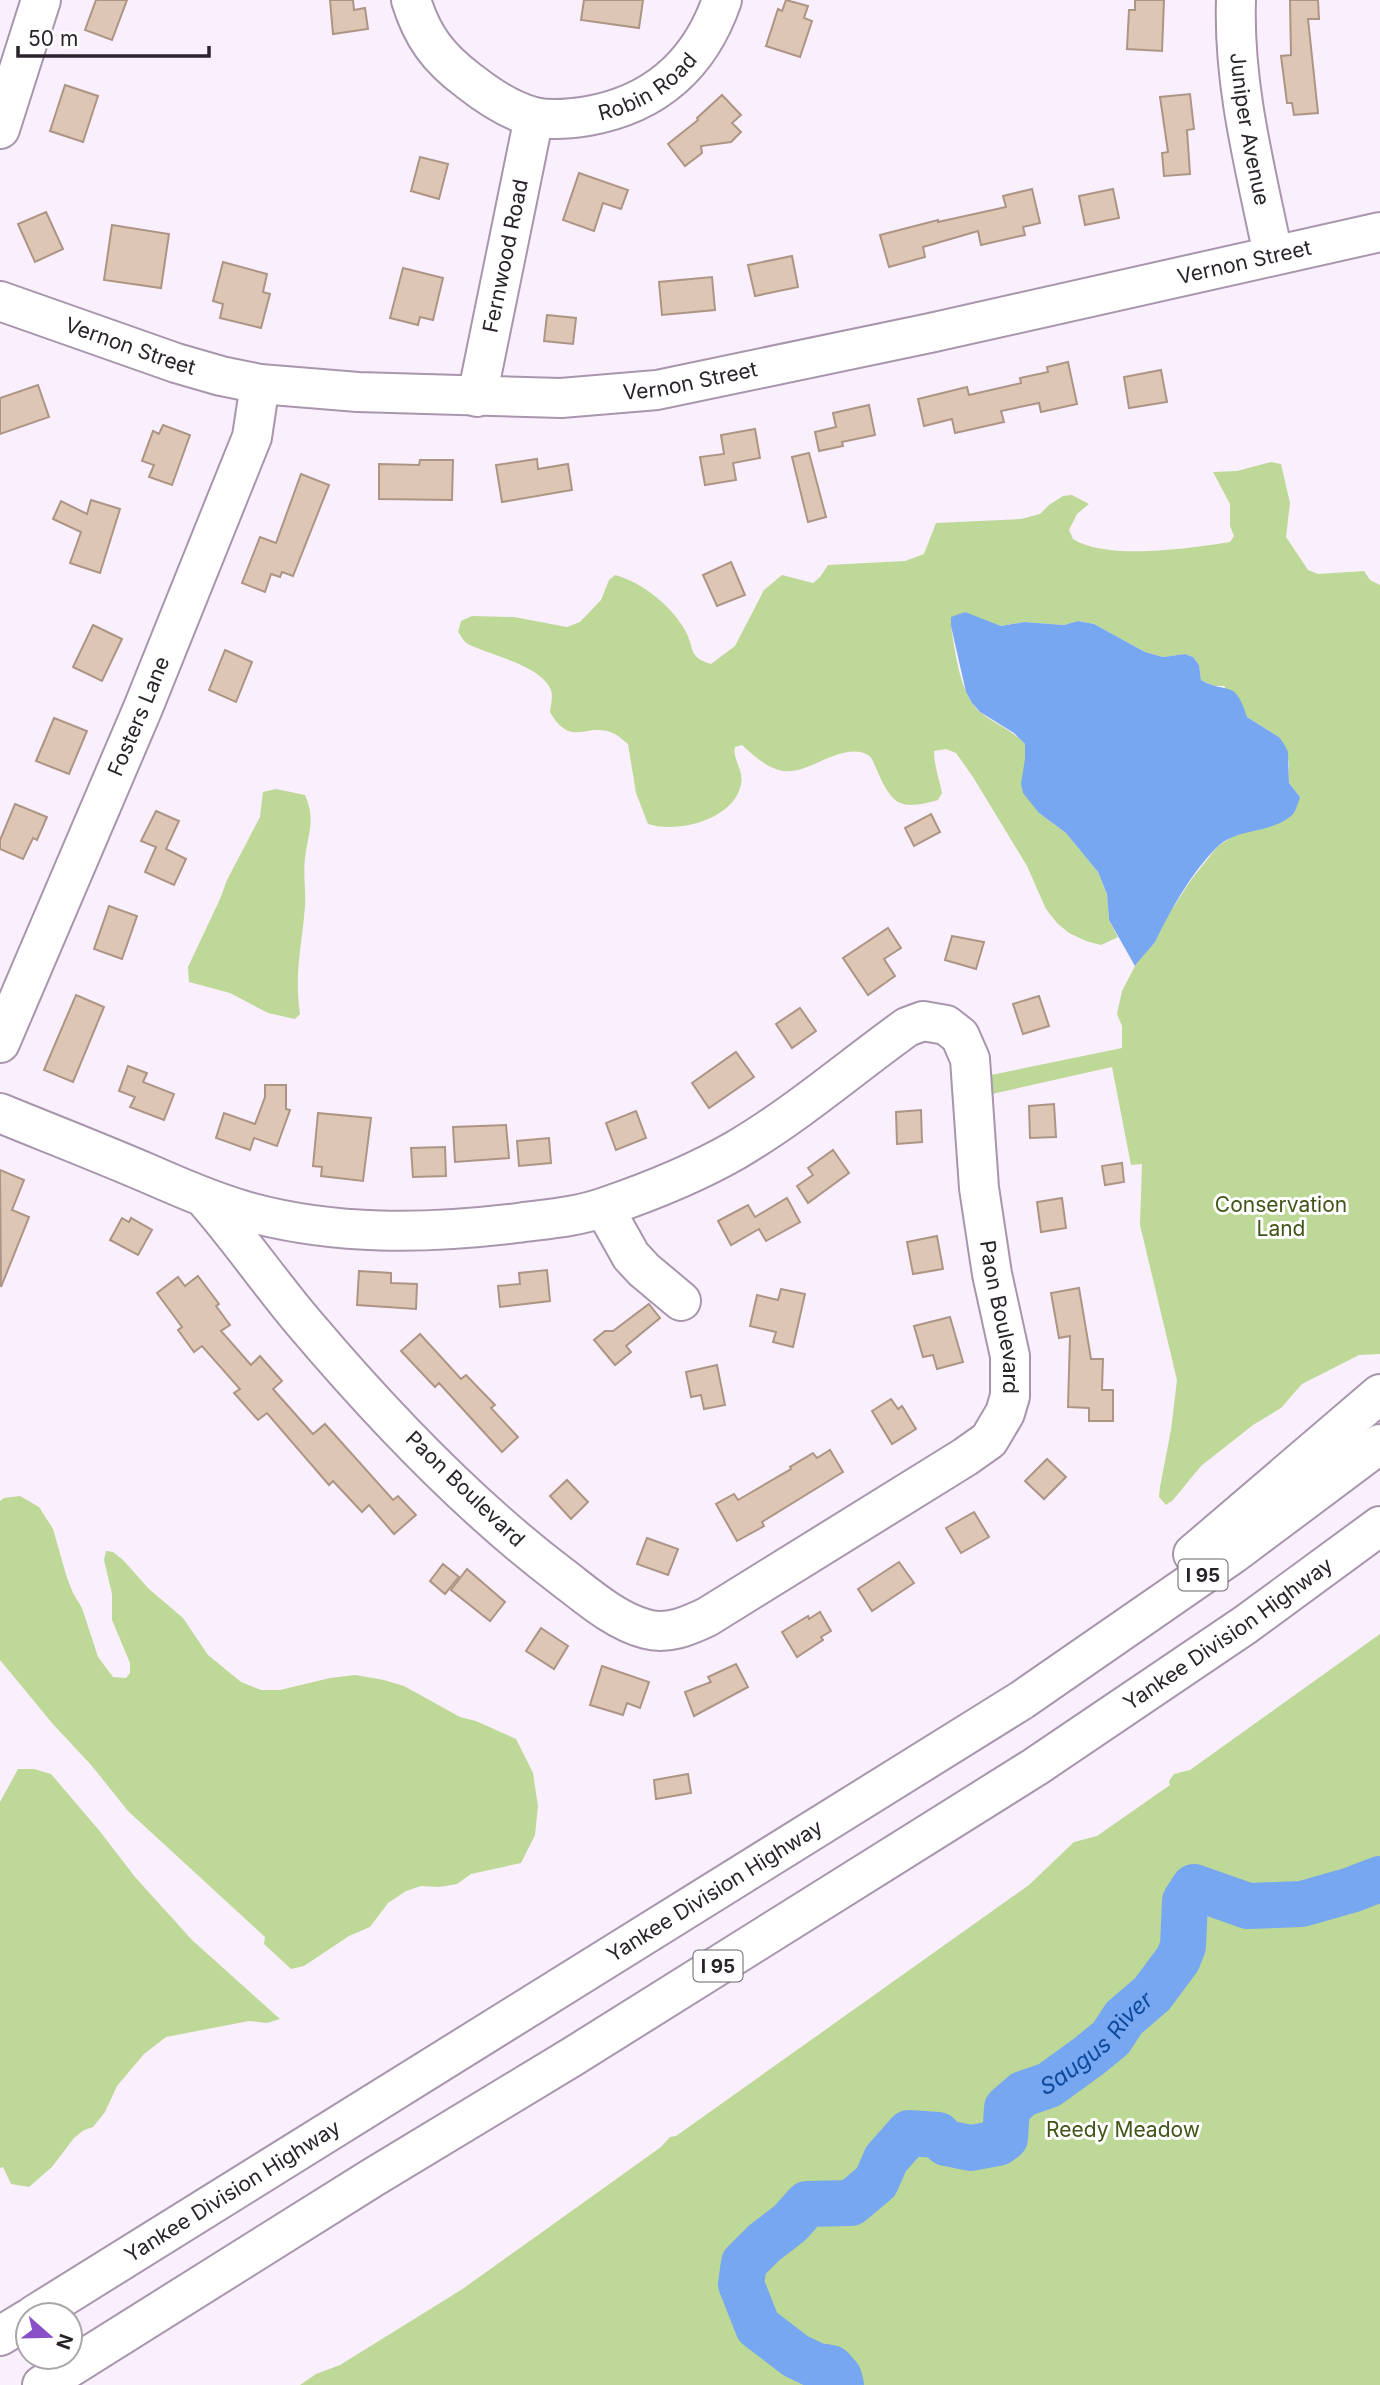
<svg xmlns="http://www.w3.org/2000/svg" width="1380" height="2385" font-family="Inter,sans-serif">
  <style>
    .green { fill: #bed897 }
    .water { fill: #77a7f0 }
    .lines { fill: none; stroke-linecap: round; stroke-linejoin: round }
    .river { stroke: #77a7f0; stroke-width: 46 }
    .building { fill: #dec6b4; stroke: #ad9585; stroke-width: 2 }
    .minor-casing { stroke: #a796ac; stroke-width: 42 }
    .major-casing { stroke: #a796ac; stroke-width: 42 }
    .highway-casing { stroke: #a796ac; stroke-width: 42 }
    .minor { stroke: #fff; stroke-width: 38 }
    .major { stroke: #fff; stroke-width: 38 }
    .highway { stroke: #fff; stroke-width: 38 }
    .labels { text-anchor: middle; stroke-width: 6; stroke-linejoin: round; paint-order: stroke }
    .shield { fill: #fff; stroke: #6a656b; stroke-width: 2 }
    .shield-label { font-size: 19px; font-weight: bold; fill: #2a232b }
    .street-label { font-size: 21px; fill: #2a232b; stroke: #fff }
    .park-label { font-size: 21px; fill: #415518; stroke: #fff }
    .water-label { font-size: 23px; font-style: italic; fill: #0d4a9e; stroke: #fff }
  </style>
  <rect width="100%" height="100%" fill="#faeffd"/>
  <g class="green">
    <path d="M1271 462 1281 464 1290 503 1286 537 1308 570 1318 574 1364 571 1370 580 1380 585V1354L1359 1355 1302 1384 1281 1408 1253 1425 1201 1466 1173 1500 1166 1505 1159 1497 1160 1487 1171 1430 1177 1380 1140 1225 1142 1164 1131 1165 1112 1067 992 1094 991 1075 1122 1048V1026L1117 1014 1122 991 1135 966 1147 949 1154 944 1165 920 1191 880 1218 846 1232 837 1255 829 1274 825 1300 797 1289 783V762L1279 737 1247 717 1224 686H1214L1201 680 1199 665 1193 657 1185 654 1163 657 1145 652 1094 624 1078 621 1064 625 1024 622 1001 626 989 622 951 626C955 651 960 696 981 713 995 724 1012 730 1025 744V759L1039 813 1066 833 1098 872 1107 894 1109 920 1118 937 1101 945 1086 941 1069 933 1057 923 1046 909 1027 866 973 777 956 753 946 749 934 751C934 765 939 778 942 793L938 800C899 811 892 805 876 768 874 764 872 757 868 755 842 741 809 775 783 771 768 769 753 755 742 745L735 747C732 759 744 770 741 784 735 819 678 834 648 824L636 793 628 744C624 741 619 736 615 734 586 720 572 750 550 712 551 705 553 696 551 690 541 665 489 655 468 644 464 642 461 636 458 632L461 621 472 616 514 617 567 627 580 622 601 600 609 580 615 575C642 582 673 607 686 632 695 650 688 657 711 664L735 646 764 590 782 575 813 583 820 577 828 565 905 561 924 554 936 523 1021 519 1040 514 1049 505 1063 496 1072 495 1089 504 1077 514 1069 530 1073 539C1107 561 1191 548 1230 542L1234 536 1230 526V504L1213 472 1237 471Z"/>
    <path d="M276 789 305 795C316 820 308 833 305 858 303 874 306 890 305 906 302 946 294 973 300 1014L295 1019 268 1013 230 993 189 982 188 967 220 899 227 880 260 817 263 792Z"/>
    <path d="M20 1496 39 1507 53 1529 67 1578 73 1593 82 1608 98 1657 113 1677 126 1678 130 1673V1663L112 1620V1594L104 1560 106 1551 113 1552 123 1560 149 1589 183 1618 208 1655 241 1682 261 1690H280L330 1678 355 1675 384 1680 404 1686 460 1717 476 1721 516 1739 533 1773 538 1806 535 1835 521 1863 471 1874 457 1884 439 1887 421 1886 406 1891 388 1903 370 1927 349 1936 304 1966 291 1969 264 1944 265 1937 128 1811 92 1766 52 1723 0 1660V1501L4 1498Z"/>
    <path d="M1380 1634V2385H300L316 2374 340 2365 461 2290 661 2147 670 2137 676 2136 1029 1885 1074 1842 1097 1836 1170 1785 1169 1781 1174 1774 1190 1770Z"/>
    <path d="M18 1769H34L51 1774 98 1829 135 1877 192 1940 280 2019 267 2023 249 2021 166 2037 144 2054 117 2086 105 2112 93 2127 84 2130 74 2138 52 2167 29 2187 11 2184 3 2167 0 2168V1802Z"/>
  </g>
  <path class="water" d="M965 612 1001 626 1024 622 1064 625 1078 621 1094 624 1145 652 1163 657 1185 654 1193 657 1199 665 1201 680C1228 695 1235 678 1247 717L1279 737 1284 744 1288 752 1289 783 1300 797C1298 803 1296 812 1291 816 1270 834 1238 827 1217 847 1191 873 1171 909 1155 942 1153 945 1139 960 1135 966L1109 920 1107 894 1098 872 1066 833 1039 813 1023 793 1021 784 1025 759V744L1014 733 980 712 972 703 966 692 951 626V617Z"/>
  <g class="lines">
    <path class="river" id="s1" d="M841 2385 839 2377 831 2368 815 2365 796 2356 758 2327 741 2284 744 2263 764 2243 790 2223 807 2204 851 2203 876 2182 886 2159 909 2133 938 2135 946 2143 971 2148 998 2143 1005 2138 1007 2108 1023 2094 1049 2085 1089 2056 1111 2038 1124 2018 1152 1994 1178 1959 1183 1946 1185 1901 1194 1887 1248 1906 1302 1904 1351 1890 1380 1879"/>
  </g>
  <g class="building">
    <path d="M96 0H127L112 40 85 30Z"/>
    <path d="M330 0H353L354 10 365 8 368 29 333 34Z"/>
    <path d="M584 0H643L639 28 581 20Z"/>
    <path d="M786 0 808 6 804 18 812 21 800 57 766 46 778 9 782 11Z"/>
    <path d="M1135 0H1164L1162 51 1127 49 1129 10H1135Z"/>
    <path d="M1290 0H1318L1319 19H1308L1318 113 1294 115 1292 103H1287L1281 56 1291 55Z"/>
    <path d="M65 85 98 96 83 142 50 131Z"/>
    <path d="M1190 94 1194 129 1187 130 1190 174 1164 176 1162 153 1168 152 1160 97Z"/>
    <path d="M722 95 741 115 732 123 741 132 731 142 701 146 702 153 685 166 668 144 698 120 697 118Z"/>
    <path d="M420 157 448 164 439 199 411 191Z"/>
    <path d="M579 173 628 190 621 209 603 203 594 231 563 220Z"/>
    <path d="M1032 189 1040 223 1023 227 1025 235 981 245 978 231 923 247 925 257 889 267 880 235 938 220V222L1006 207 1003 196Z"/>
    <path d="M1113 189 1119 218 1085 225 1079 196Z"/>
    <path d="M46 212 63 249 35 262 18 224Z"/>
    <path d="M112 225 169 234 161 288 104 280Z"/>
    <path d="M792 256 798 287 755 296 748 265Z"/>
    <path d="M223 262 267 274 263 292 270 294 261 328 220 318 223 304 213 301Z"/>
    <path d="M403 268 443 278 433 320 420 317 418 325 390 318Z"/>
    <path d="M712 277 715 310 662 315 659 282Z"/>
    <path d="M547 315 576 318 573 344 544 341Z"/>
    <path d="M1068 362 1077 404 1041 412 1039 403 1001 411 1004 422 955 433 952 419 924 426 918 399 967 387 969 395 1021 383 1020 378 1048 372 1047 367Z"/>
    <path d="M1161 370 1167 402 1129 408 1124 377Z"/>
    <path d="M38 385 49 417 0 434V398Z"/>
    <path d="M869 405 875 435 842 442 843 446 819 451 815 432 836 427 833 413Z"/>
    <path d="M163 425 190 435 172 485 149 477 154 465 142 461 153 431 159 434Z"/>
    <path d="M755 429 760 458 733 463 736 480 705 485 700 457 724 454 721 435Z"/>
    <path d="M809 453 826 517 808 522 792 457Z"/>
    <path d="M537 459 538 469 568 464 572 490 502 502 496 465Z"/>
    <path d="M420 460H453L452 500 379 499V464L419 465Z"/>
    <path d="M301 474 329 485 293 576 282 572 280 577 271 574 265 592 242 583 260 537 276 543Z"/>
    <path d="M91 500 120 509 100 573 70 563 81 532 53 519 61 501 87 514Z"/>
    <path d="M731 562 745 595 717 606 703 575Z"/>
    <path d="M93 625 122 639 102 681 73 667Z"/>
    <path d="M225 650 252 662 236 702 209 690Z"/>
    <path d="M54 718 87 731 69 774 36 761Z"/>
    <path d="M15 804 47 817 37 840 33 838 23 859 0 849V840Z"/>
    <path d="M156 811 179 821 166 849 186 859 174 885 145 872 156 847 141 841Z"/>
    <path d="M931 814 940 832 914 846 905 828Z"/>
    <path d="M109 906 137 916 122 959 94 949Z"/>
    <path d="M888 928 901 948 884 959 895 976 868 995 843 958Z"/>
    <path d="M952 936 984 942 976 969 945 960Z"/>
    <path d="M76 995 104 1007 73 1082 44 1070Z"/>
    <path d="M1039 996 1049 1026 1023 1034 1013 1004Z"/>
    <path d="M800 1008 816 1031 792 1048 776 1024Z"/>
    <path d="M736 1052 754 1077 709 1108 692 1083Z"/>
    <path d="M128 1066 147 1073 143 1082 174 1094 164 1120 130 1107 135 1097 119 1091Z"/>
    <path d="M265 1085H286V1109L290 1110 277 1146 254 1138 250 1150 216 1138 224 1113 255 1124 265 1097Z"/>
    <path d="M1054 1104 1056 1137 1030 1138 1029 1106Z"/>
    <path d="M921 1110 922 1142 897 1144 896 1112Z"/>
    <path d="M636 1111 646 1138 616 1150 606 1123Z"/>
    <path d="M318 1113 371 1118 363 1181 321 1176 322 1167 313 1166Z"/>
    <path d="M506 1125 509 1158 455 1162 453 1127Z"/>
    <path d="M549 1138 551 1163 519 1166 517 1141Z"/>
    <path d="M445 1147 446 1176 413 1177 411 1148Z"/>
    <path d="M833 1150 849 1173 808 1203 797 1186 813 1175 808 1168Z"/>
    <path d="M1122 1163 1124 1182 1105 1185 1102 1166Z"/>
    <path d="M0 1170 24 1180 12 1210 29 1217 1 1287Z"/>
    <path d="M787 1198 800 1222 766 1241 759 1229 731 1245 718 1221 748 1205 755 1217Z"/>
    <path d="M1062 1198 1066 1228 1041 1232 1037 1202Z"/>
    <path d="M122 1218 129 1222 131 1218 152 1230 138 1255 110 1240Z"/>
    <path d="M937 1236 943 1269 913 1274 907 1242Z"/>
    <path d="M547 1270 550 1301 500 1307 498 1286 520 1284 519 1273Z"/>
    <path d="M359 1271 391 1273V1283L417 1284 416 1309 357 1305Z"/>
    <path d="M198 1276 219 1304 216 1306 230 1325 221 1331 251 1365 260 1356 282 1381 273 1389 304 1424 313 1434 325 1424 393 1500 398 1496 416 1515 394 1534 369 1505 362 1512 333 1481 329 1485 267 1413 258 1420 234 1393 240 1389 202 1346 194 1352 178 1330 182 1327 157 1293 178 1277 185 1286Z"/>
    <path d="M1079 1288 1091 1359H1103L1102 1390H1113V1421H1089V1408L1068 1407 1070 1336 1059 1338 1051 1293Z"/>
    <path d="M781 1289 805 1294 793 1347 773 1342 776 1332 750 1326 757 1295 778 1300Z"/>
    <path d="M649 1304 660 1318 626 1346 631 1352 615 1365 594 1340 605 1331H613Z"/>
    <path d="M950 1317 963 1362 937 1369 933 1355 923 1357 914 1326Z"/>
    <path d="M420 1334 461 1379 466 1375 495 1405 491 1408 518 1437 502 1452 439 1383 435 1387 401 1351Z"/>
    <path d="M717 1365 725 1405 704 1409 701 1395 691 1397 686 1372Z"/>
    <path d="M891 1399 898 1409 902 1406 916 1429 892 1444 872 1411Z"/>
    <path d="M830 1450 843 1472 762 1522 764 1526 737 1541 716 1504 734 1494 738 1500 791 1469 790 1467 813 1453 817 1458Z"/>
    <path d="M1047 1459 1066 1477 1044 1499 1025 1481Z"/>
    <path d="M567 1480 588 1502 571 1519 550 1496Z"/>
    <path d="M974 1512 989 1537 961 1553 946 1528Z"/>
    <path d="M647 1538 678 1549 668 1575 637 1564Z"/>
    <path d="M899 1562 914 1583 872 1611 858 1589Z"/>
    <path d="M443 1564 459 1577 445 1594 430 1581Z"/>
    <path d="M467 1569 505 1602 490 1621 451 1590Z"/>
    <path d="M820 1612 831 1631 821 1637 823 1640 797 1657 782 1632 808 1616 809 1619Z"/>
    <path d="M541 1628 568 1646 554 1669 526 1651Z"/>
    <path d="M736 1664 748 1687 694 1716 685 1692 711 1682 708 1677Z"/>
    <path d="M602 1666 649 1682 640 1708 627 1703 623 1715 590 1705Z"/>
    <path d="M688 1774 691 1793 656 1799 654 1780Z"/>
  </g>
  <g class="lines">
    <g class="minor-casing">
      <g id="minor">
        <path id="s2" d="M411 0C422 36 438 58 469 81 488 96 510 111 534 117 552 121 570 119 588 116 656 104 700 64 722 0"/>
        <path id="s3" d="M1236 0C1233 86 1256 171 1273 255"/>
        <path d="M0 129 41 0"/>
        <path id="s4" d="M477 397 534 117"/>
        <path id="s5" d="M0 1043 143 708 252 437 260 384"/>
        <path id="s6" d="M0 1113C49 1133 98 1152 147 1173 179 1187 211 1201 245 1211 334 1236 426 1234 517 1223 546 1219 577 1217 605 1207 649 1192 696 1173 736 1150 797 1114 850 1068 907 1027L923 1021 946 1025 960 1036 970 1059 979 1188 992 1274 1010 1356V1396L1005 1413 989 1440 965 1457 707 1617C688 1626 668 1635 646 1629 615 1621 586 1595 561 1576 466 1504 381 1414 304 1323 270 1283 240 1239 205 1199"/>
        <path d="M604 1208 631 1256 644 1270 681 1301"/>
      </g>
    </g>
    <g class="major-casing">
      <g id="major">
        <path id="s7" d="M0 301 176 363 221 376 260 384 358 392 561 398 657 390 930 333 1380 232"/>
      </g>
    </g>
    <g class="highway-casing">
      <g id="highway">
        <path d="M1193 1554 1380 1394"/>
        <path id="s8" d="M34 2315 1022 1700 1233 1554 1380 1444"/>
        <path d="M0 2336 28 2319"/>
        <path id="s9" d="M42 2385 372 2178 572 2057 1035 1767 1245 1625 1380 1526"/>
      </g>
    </g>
    <use href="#minor" class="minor"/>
    <use href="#major" class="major"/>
    <use href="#highway" class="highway"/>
  </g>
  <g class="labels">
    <g class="shield">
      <rect x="1178.5" y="1559.5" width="49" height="31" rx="5"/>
      <rect x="693.5" y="1950.5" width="49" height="31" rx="5"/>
    </g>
    <g class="shield-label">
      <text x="1203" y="1582">I 95</text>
      <text x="718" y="1973">I 95</text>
    </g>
    <g class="street-label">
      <text dy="7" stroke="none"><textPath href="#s2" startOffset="298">Robin Road</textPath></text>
      <text dy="7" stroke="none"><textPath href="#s3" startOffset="130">Juniper Avenue</textPath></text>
      <text dy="7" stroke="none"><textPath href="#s4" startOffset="144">Fernwood Road</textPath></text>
      <text dy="7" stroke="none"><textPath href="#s7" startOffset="1272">Vernon Street</textPath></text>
      <text dy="7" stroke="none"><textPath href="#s7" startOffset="138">Vernon Street</textPath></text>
      <text dy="7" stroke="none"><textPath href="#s7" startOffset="705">Vernon Street</textPath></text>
      <text dy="7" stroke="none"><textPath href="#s5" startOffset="355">Fosters Lane</textPath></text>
      <text dy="7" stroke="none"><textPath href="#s6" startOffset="1325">Paon Boulevard</textPath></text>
      <text transform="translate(465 1489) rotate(44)" y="7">Paon Boulevard</text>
      <text dy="7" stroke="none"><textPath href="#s9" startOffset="1404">Yankee Division Highway</textPath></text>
      <text dy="7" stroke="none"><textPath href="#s8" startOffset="802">Yankee Division Highway</textPath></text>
      <text dy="7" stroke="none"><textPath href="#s8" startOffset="234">Yankee Division Highway</textPath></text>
    </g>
    <g class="park-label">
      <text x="1281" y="1212">Conservation<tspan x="1281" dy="24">Land</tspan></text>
      <text x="1123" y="2137">Reedy Meadow</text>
    </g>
    <g class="water-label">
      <text dy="8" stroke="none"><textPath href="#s1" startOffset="640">Saugus River</textPath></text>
    </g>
  </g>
  <g transform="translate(49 2336) rotate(110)"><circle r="33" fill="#ffffff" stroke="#aaa7aa" stroke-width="2"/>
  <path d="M0-5L12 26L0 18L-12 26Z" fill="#884fc6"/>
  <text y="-10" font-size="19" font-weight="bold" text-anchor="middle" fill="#2a232b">N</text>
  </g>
  <path d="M18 46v10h191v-10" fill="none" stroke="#2a232b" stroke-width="3.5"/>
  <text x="28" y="46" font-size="21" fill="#2a232b" stroke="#ffffff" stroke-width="5" paint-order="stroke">50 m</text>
</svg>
